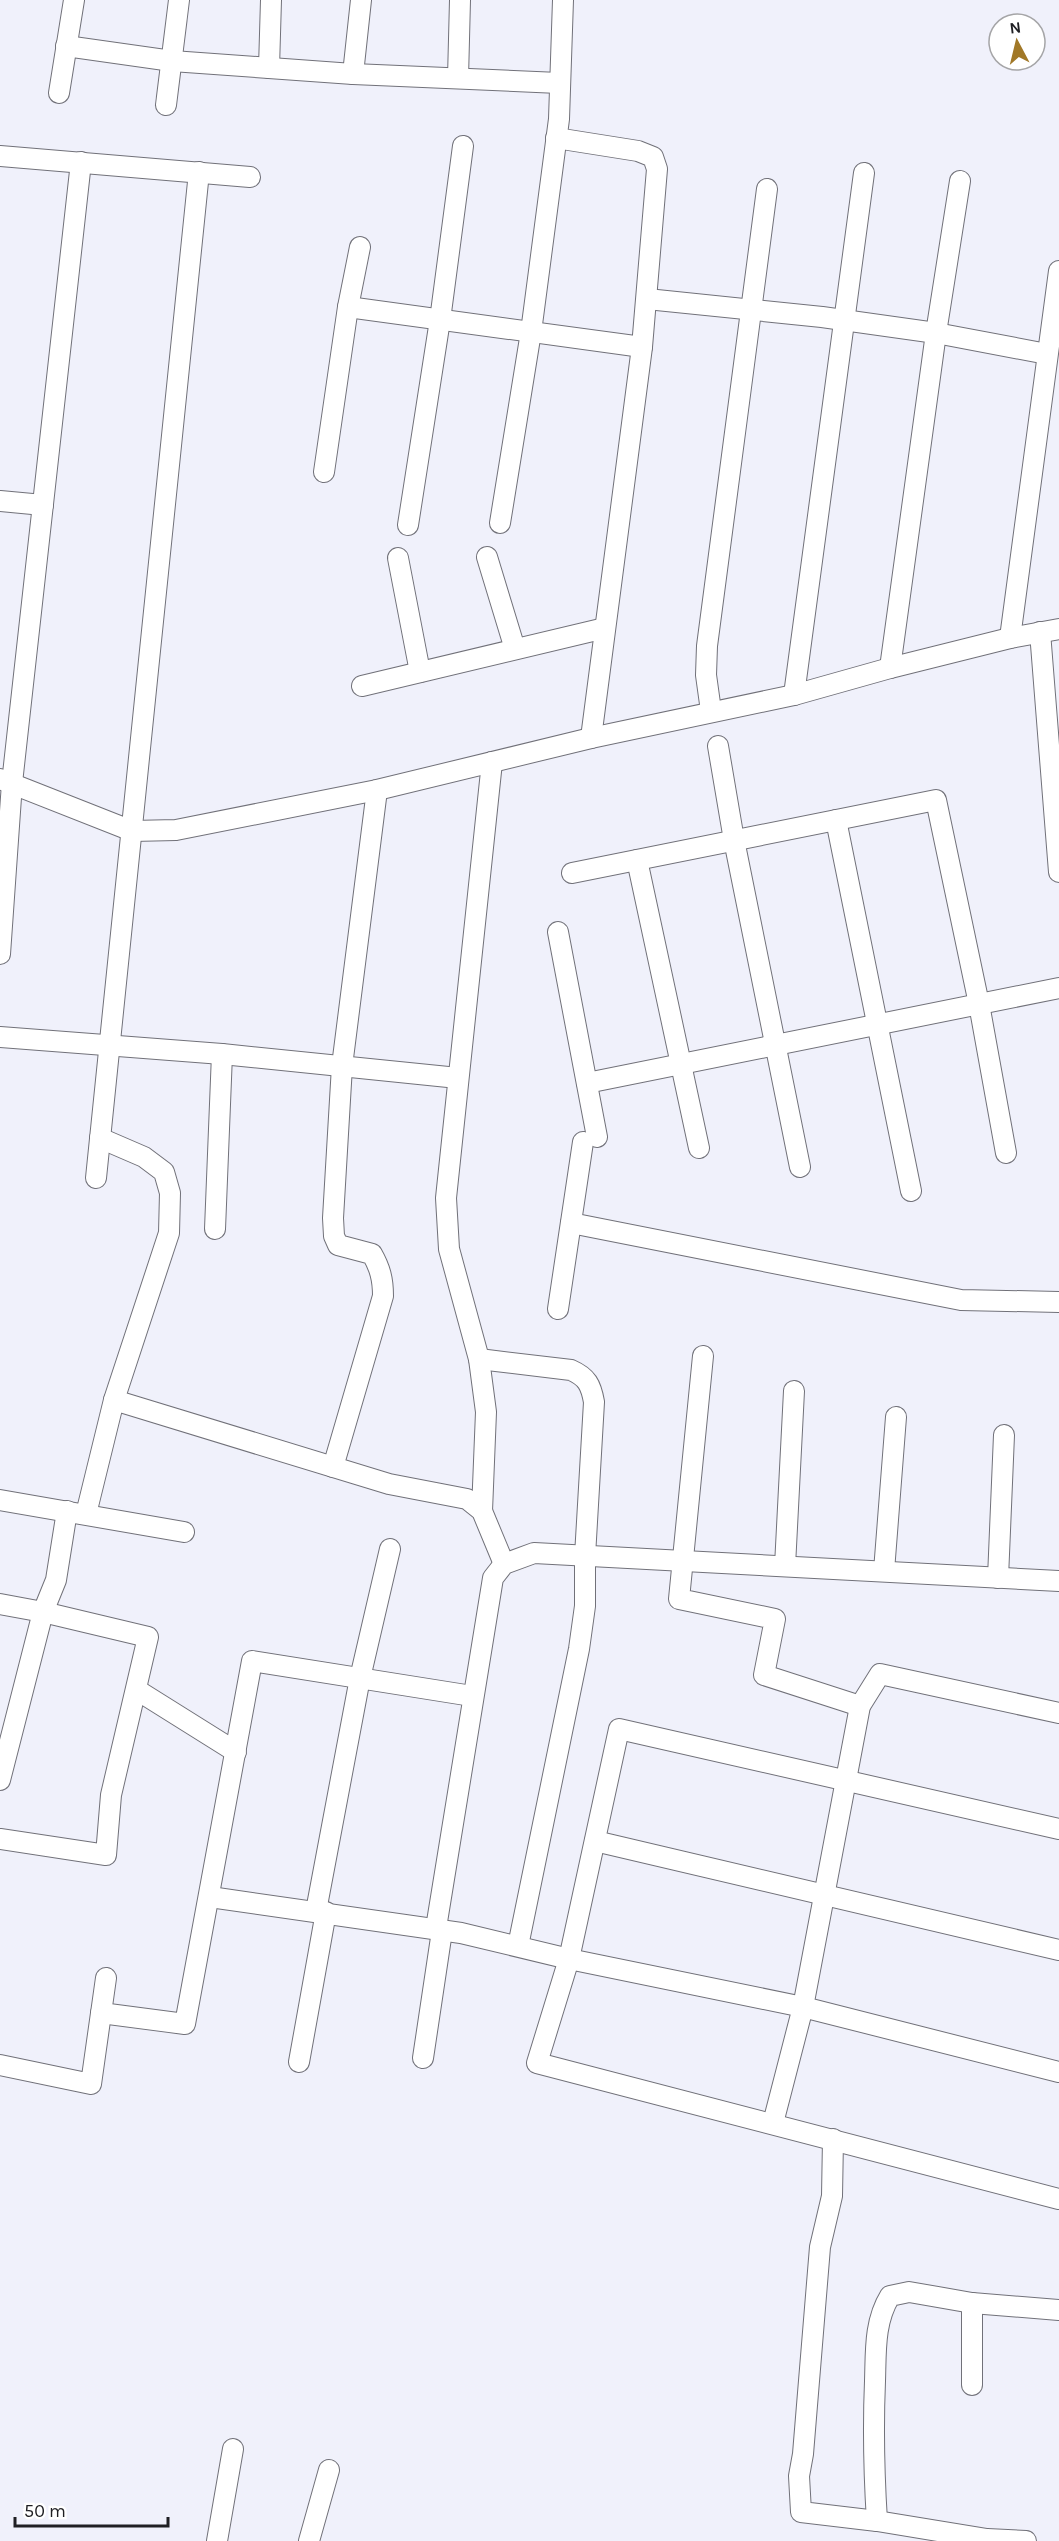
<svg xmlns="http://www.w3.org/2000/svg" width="1059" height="2541" font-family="Karla,sans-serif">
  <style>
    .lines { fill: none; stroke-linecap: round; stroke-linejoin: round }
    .street-casing { stroke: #717179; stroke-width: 22 }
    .street { stroke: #fff; stroke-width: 20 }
  </style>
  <rect width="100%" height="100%" fill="#f0f1fb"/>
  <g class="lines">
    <g class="street-casing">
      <g id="street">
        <path d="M66 46 172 61 353 74 559 83"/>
        <path d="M269 68 271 0"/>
        <path d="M353 74 361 0"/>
        <path d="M458 78 460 0"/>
        <path d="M59 93 74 0"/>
        <path d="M166 105 179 0"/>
        <path d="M556 138 638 151 653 157 657 169 642 347 591 738"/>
        <path d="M0 156 250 177"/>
        <path d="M647 299 822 317 936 333 1047 354"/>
        <path d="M348 307 642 347"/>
        <path d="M324 472 348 307 360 247"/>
        <path d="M0 501 43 505"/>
        <path d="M500 523 531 332 559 119 563 0"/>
        <path d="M408 525 440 320 463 146"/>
        <path d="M487 557 515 649"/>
        <path d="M398 558 420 672"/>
        <path d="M1040 632 1059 872"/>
        <path d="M1010 638 1059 271"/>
        <path d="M890 668 936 333 960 181"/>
        <path d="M362 686 605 628"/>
        <path d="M794 695 864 173"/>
        <path d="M711 711 706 675 707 646 767 189"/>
        <path d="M718 746 734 840 800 1167"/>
        <path d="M0 779 132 831 176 830 377 790 591 738 794 695 890 668 1010 638 1059 629"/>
        <path d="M836 820 911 1191"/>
        <path d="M637 860 699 1148"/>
        <path d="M572 873 936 800 979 1004 1006 1153"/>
        <path d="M558 932 597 1137"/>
        <path d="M0 954 12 783 81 162"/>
        <path d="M0 1037 222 1054 458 1078"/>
        <path d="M587 1083 1059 988"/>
        <path d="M100 1138 144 1157 164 1172 170 1193 169 1233 114 1400"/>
        <path d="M96 1178 199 172"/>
        <path d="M571 1223 961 1300 1059 1302"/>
        <path d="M215 1229 222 1054"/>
        <path d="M558 1309 583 1142"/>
        <path d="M703 1356 679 1599 775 1619 764 1675 860 1706"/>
        <path d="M479 1359 571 1370C587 1377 591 1385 594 1402L585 1556V1606L579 1649 518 1946"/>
        <path d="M333 1467 383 1296C383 1279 380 1268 372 1254L338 1245 334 1236 333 1218 342 1066 377 790"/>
        <path d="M0 1500 184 1532"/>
        <path d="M482 1511 486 1412 479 1359 449 1249 446 1198 492 762"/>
        <path d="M86 1514 114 1400 389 1484 467 1499 482 1511 504 1564"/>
        <path d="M785 1566 794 1391"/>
        <path d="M884 1571 896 1417"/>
        <path d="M998 1578 1004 1435"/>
        <path d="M0 1604 43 1612 148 1637 111 1795 106 1855 0 1839"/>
        <path d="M137 1690 236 1752"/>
        <path d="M0 1780 43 1612 56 1580 67 1511"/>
        <path d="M1059 1829 619 1729 569 1959 537 2063 1059 2199"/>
        <path d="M595 1841 1059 1950"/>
        <path d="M210 1897 461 1933 569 1959 803 2007 1059 2072"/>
        <path d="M316 1911 360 1678 390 1549"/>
        <path d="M436 1928 493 1578 504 1564 534 1553 1059 1581"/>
        <path d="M101 2013 185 2024 252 1661 472 1696"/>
        <path d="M423 2058 442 1931"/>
        <path d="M299 2062 326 1912"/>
        <path d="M0 2065 91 2084 106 1978"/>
        <path d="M773 2123 803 2007 860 1706 880 1674 1059 1713"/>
        <path d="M833 2139 832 2196 820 2247 803 2454 799 2476 801 2512 877 2521 987 2539 1026 2541"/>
        <path d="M972 2385V2303"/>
        <path d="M877 2521C874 2474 873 2428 875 2381 876 2352 874 2322 890 2296L909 2292 972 2303 1059 2310"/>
        <path d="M217 2541 233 2449"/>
        <path d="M309 2541 329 2470"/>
      </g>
    </g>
    <use href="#street" class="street"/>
  </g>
  <g transform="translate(1017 42) rotate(353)"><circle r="28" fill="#ffffff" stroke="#a5a5a7" stroke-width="1.5"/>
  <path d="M0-4.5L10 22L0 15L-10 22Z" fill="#a17827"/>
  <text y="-9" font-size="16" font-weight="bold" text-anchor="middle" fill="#1f1f23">N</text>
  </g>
  <path d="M15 2517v9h153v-9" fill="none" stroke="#1f1f23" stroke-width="3"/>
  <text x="24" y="2517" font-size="18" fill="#1f1f23" stroke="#ffffff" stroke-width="4.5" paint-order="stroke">50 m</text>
</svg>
